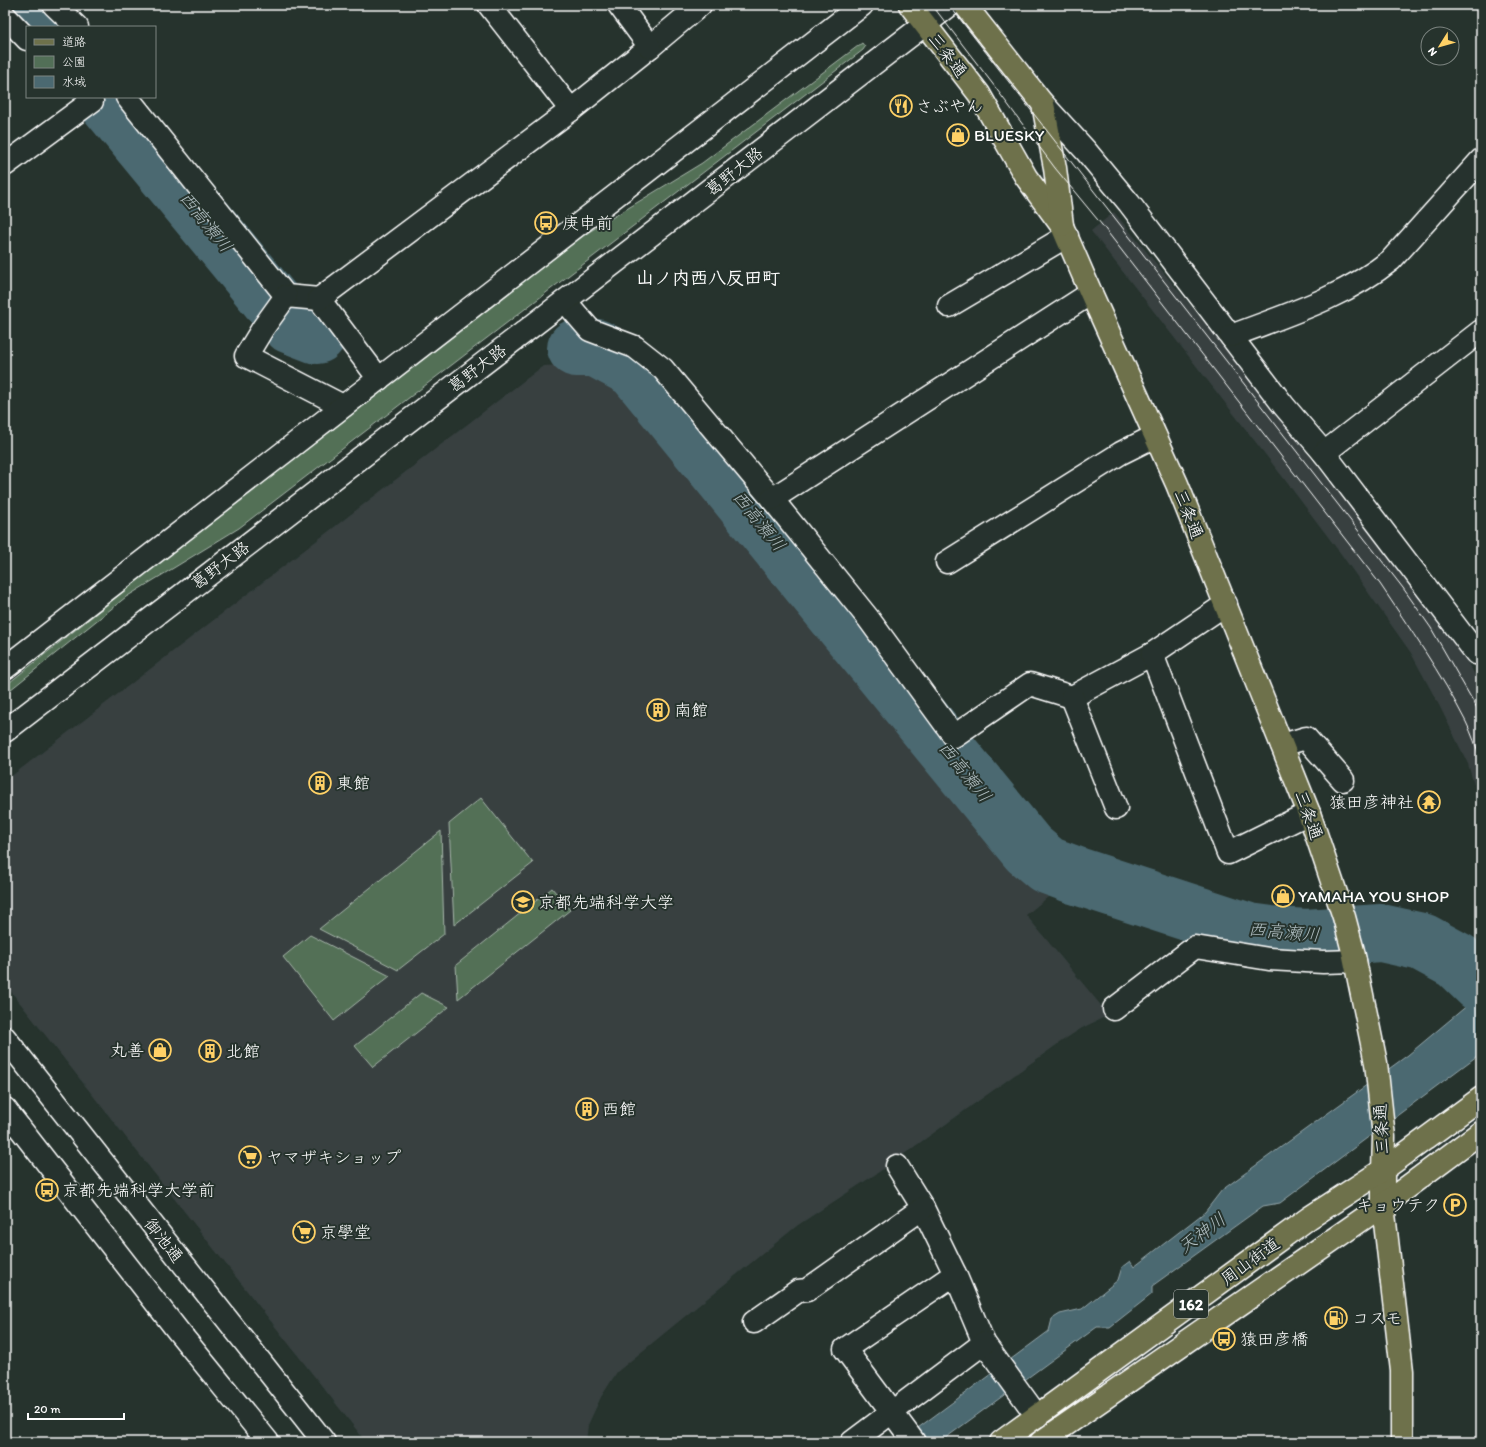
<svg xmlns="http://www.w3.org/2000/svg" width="1486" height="1447" font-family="Itim,'Klee One',sans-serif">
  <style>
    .built { fill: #374040 }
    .green { fill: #526f57; stroke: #a8b7ab }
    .water { fill: #4b6971; stroke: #93a5aa }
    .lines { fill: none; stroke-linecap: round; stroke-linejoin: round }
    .river { stroke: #4b6971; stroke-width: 58 }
    .minor-casing { stroke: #fff; stroke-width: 25 }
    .major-casing { stroke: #fff; stroke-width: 25 }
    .highway-casing { stroke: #fff; stroke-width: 25 }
    .minor { stroke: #26332d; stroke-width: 22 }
    .major { stroke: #6e714b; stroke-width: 22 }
    .highway { stroke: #6e714b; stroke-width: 22 }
    .tram { stroke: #fff; stroke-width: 1 }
    .labels { text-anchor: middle; stroke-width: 4; stroke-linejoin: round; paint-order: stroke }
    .shield { fill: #26332d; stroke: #bec2c0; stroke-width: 1 }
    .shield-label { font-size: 16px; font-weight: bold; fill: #fff }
    .street-label { font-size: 17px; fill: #fff; stroke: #26332d }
    .poi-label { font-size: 17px; fill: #fff; stroke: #26332d; text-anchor: start }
    .water-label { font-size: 18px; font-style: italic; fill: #aebcbf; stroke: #26332d }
    .neighbourhood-label { font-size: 18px; font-weight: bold; fill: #fff; stroke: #26332d }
  </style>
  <rect width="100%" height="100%" fill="#26332d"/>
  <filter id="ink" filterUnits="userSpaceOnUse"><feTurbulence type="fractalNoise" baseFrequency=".025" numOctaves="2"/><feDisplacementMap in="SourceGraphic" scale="8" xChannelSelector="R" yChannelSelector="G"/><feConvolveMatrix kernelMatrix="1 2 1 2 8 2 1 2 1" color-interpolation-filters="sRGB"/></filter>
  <g filter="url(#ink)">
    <g class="built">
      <path d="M1114 212 1209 328 1448 632 1481 684V809L1468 764 1440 707 1411 653 1341 554 1282 476 1091 231Z"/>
      <path d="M563 365 585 368 605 375 623 385 640 399 1011 858 1058 889 1026 915 1109 1015 1082 1028 1062 1041 879 1172 798 1225 683 1318 617 1372 601 1397 588 1425 586 1442H366L5 984V781L543 366Z"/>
    </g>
    <g class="green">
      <path d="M862 43 865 47 863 50 239 528 126 597 5 694V686L138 580 584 235 702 163Z"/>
      <path d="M481 798 533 863 454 925 449 824Z"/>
      <path d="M441 831 444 934 398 970 319 929Z"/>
      <path d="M552 888 570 910 458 999 456 965Z"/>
      <path d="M310 935 390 976 334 1021 283 957Z"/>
      <path d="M421 993 449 1007 373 1067 355 1046Z"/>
    </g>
    <path class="water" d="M1481 994V1053L1280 1203 1263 1206 1152 1286V1294L1110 1327H1097L940 1442H899L1049 1331 1052 1319 1060 1314 1082 1309 1118 1280 1122 1267 1130 1261 1134 1267 1205 1212 1222 1190 1408 1055Z"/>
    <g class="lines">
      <g class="river">
        <path d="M29 5 46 27"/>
        <path d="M103 97 291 325 317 335"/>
        <path d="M576 348H596L635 369 1028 849 1047 865 1077 876 1249 932 1278 936 1306 938 1381 933 1422 942 1457 961 1481 984"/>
      </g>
      <g class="minor-casing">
        <g id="minor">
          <path d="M54 5 77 27"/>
          <path d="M489 5 571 110 650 47 700 5"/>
          <path d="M619 5 650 47"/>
          <path d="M5 16 27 39"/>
          <path d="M127 97 286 296 319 299 379 379"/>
          <path d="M1043 104 1086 151 1129 203 1284 406 1324 453 1476 653 1481 649"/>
          <path d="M5 165 92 101 88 97"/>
          <path d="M286 296 263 328 246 356 343 406"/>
          <path d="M319 299 571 110"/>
          <path d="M565 301 590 330 635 347 663 369 772 499 868 618 954 736 1030 684 1072 697 1152 654 1226 604"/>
          <path d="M949 306 1067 236"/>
          <path d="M1231 336C1286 315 1345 297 1391 260L1481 160"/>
          <path d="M1324 453 1481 331"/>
          <path d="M772 499 1091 293"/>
          <path d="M947 562 1121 453 1155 436"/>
          <path d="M1152 654 1228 853 1309 813"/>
          <path d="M5 668 862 5"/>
          <path d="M1072 697 1116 808"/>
          <path d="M5 731 950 5"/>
          <path d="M1282 745 1306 738 1343 780"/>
          <path d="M1114 1009 1195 947 1269 959 1323 962 1355 961"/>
          <path d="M5 1038 324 1442"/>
          <path d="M5 1109 178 1331 268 1442"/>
          <path d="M897 1166 923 1208 955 1274 984 1343 1037 1416"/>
          <path d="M754 1322 798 1291 807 1290 923 1208"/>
          <path d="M852 1442 984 1343"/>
          <path d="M914 1442 845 1349 955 1274"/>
        </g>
      </g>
      <g class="major-casing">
        <g id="major">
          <path d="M910 5 979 94 1026 177 1062 226 1091 293 1177 484 1309 813 1344 917 1353 951 1376 1063 1384 1137 1383 1170V1205L1402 1371V1442"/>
          <path d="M965 5 1043 104 1055 168 1062 225"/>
        </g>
      </g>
      <g class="highway-casing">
        <g id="highway">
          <path d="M1001 1442 1309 1218 1383 1170 1481 1098"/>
          <path d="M1041 1442 1383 1205 1481 1132"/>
        </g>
      </g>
      <use href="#minor" class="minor"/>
      <use href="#major" class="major"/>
      <use href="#highway" class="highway"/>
      <g class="tram">
        <path d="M932 5 992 83 1055 168 1102 225 1380 584C1410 629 1441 673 1466 722 1472 734 1476 747 1481 759"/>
        <path d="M949 5 1403 588 1431 628 1481 715"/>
      </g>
    </g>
  </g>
  <defs>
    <g id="restaurant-ring" transform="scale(1.15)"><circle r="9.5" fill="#26332d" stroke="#ffd166" stroke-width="1.5"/><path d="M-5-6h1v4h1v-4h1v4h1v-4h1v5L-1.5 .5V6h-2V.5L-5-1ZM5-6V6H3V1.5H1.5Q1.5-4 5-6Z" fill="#ffd166"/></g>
    <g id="shop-ring" transform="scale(1.15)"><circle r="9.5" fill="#26332d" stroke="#ffd166" stroke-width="1.5"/><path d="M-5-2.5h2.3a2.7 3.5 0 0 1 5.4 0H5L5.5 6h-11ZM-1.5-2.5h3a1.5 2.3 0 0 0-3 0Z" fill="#ffd166"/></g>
    <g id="bus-ring" transform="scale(1.15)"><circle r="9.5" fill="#26332d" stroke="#ffd166" stroke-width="1.5"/><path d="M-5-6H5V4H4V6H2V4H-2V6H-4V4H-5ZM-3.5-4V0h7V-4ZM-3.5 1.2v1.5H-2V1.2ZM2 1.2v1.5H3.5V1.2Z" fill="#ffd166"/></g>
    <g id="building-ring" transform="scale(1.15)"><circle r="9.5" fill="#26332d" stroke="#ffd166" stroke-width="1.5"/><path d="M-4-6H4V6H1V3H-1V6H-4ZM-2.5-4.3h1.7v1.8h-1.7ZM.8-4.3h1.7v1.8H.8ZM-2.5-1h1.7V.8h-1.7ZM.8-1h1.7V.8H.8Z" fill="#ffd166"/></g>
    <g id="temple-ring" transform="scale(1.15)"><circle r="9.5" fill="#26332d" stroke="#ffd166" stroke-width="1.5"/><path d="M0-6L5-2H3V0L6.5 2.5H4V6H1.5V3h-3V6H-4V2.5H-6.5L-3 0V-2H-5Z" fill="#ffd166"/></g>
    <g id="university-ring" transform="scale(1.15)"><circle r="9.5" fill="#26332d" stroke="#ffd166" stroke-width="1.5"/><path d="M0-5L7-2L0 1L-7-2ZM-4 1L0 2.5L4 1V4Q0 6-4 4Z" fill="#ffd166"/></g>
    <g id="supermarket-ring" transform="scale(1.15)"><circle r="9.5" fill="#26332d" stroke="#ffd166" stroke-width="1.5"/><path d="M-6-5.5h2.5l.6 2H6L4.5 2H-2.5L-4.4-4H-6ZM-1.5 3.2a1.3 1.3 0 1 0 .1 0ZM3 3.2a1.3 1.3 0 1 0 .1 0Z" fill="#ffd166"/></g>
    <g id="parking-ring" transform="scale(1.15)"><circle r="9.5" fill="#26332d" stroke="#ffd166" stroke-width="1.5"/><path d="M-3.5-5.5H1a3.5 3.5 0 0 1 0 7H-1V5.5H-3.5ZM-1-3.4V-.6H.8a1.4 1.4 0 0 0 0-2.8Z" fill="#ffd166"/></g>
    <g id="fuel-ring" transform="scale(1.15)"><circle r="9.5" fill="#26332d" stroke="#ffd166" stroke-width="1.5"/><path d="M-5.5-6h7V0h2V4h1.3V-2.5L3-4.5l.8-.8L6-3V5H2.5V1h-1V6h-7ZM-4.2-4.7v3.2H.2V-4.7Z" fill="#ffd166"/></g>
  </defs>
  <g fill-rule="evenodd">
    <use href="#restaurant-ring" x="901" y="106"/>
    <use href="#shop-ring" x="958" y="135"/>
    <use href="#bus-ring" x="546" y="223"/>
    <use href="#building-ring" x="658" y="710"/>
    <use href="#building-ring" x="320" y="783"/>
    <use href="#temple-ring" x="1429" y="802"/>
    <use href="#shop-ring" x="1283" y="896"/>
    <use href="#university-ring" x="523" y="902"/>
    <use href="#shop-ring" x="160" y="1050"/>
    <use href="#building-ring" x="210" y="1051"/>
    <use href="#building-ring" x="587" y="1109"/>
    <use href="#supermarket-ring" x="250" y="1157"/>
    <use href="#bus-ring" x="47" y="1190"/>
    <use href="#parking-ring" x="1455" y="1205"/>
    <use href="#supermarket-ring" x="304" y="1232"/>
    <use href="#fuel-ring" x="1336" y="1318"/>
    <use href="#bus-ring" x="1224" y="1339"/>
  </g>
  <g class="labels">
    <rect class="shield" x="1174" y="1290" width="34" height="28" rx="3"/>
    <g class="shield-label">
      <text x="1191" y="1310">162</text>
    </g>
    <g class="street-label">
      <text transform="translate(948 55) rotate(52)" y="6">三条通</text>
      <text transform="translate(734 171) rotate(-38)" y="6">葛野大路</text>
      <text transform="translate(477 368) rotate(-37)" y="6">葛野大路</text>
      <text transform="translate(1189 514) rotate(68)" y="6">三条通</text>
      <text transform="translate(220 565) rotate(-37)" y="6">葛野大路</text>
      <text transform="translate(1309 815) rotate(70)" y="6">三条通</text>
      <text transform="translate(1381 1129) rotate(-93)" y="6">三条通</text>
      <text transform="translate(164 1240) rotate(52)" y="6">御池通</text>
      <text transform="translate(1250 1261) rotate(-36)" y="6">周山街道</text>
    </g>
    <g class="poi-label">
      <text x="916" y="112">さぶやん</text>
      <text x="974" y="141">BLUESKY</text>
      <text x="562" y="229">庚申前</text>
      <text x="674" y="716">南館</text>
      <text x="336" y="789">東館</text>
      <text x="1414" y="808" text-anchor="end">猿田彦神社</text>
      <text x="1298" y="902">YAMAHA YOU SHOP</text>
      <text x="538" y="908">京都先端科学大学</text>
      <text x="144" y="1056" text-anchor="end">丸善</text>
      <text x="226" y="1057">北館</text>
      <text x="602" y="1115">西館</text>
      <text x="266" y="1163">ヤマザキショップ</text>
      <text x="62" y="1196">京都先端科学大学前</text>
      <text x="1440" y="1211" text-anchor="end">キョウテク</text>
      <text x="320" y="1238">京學堂</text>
      <text x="1352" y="1324">コスモ</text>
      <text x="1240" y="1345">猿田彦橋</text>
    </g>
    <g class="water-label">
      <text transform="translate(206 222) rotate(51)" y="6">西高瀬川</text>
      <text transform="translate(759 521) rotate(51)" y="6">西高瀬川</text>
      <text transform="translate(965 772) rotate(51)" y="6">西高瀬川</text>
      <text transform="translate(1284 932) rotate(5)" y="6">西高瀬川</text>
      <text transform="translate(1202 1233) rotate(-37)" y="6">天神川</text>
    </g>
    <g class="neighbourhood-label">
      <text x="708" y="284">山ノ内西八反田町</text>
    </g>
  </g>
  <rect width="1486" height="1447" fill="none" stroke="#26332d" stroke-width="20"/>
  <rect x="10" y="10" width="1466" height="1427" fill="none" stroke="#fff" stroke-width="1.5" filter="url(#ink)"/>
  <rect x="26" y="26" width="130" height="72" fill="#26332d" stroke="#7d8581"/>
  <rect x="34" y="39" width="20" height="6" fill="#6e714b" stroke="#7d8581"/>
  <text x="62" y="46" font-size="12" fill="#ffffff">道路</text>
  <rect x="34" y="56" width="20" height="12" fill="#526f57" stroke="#7d8581"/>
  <text x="62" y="66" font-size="12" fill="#ffffff">公園</text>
  <rect x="34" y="76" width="20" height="12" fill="#4b6971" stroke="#7d8581"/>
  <text x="62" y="86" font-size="12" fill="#ffffff">水域</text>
  <g transform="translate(1440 46) rotate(233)"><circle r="19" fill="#26332d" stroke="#7d8581"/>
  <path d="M0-3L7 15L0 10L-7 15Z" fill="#ffd166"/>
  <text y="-6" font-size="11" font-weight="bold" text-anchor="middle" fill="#ffffff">N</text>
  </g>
  <path d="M28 1413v6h96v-6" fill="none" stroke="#ffffff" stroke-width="2"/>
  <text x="34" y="1413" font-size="12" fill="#ffffff" stroke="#26332d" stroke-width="3" paint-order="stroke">20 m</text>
</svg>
